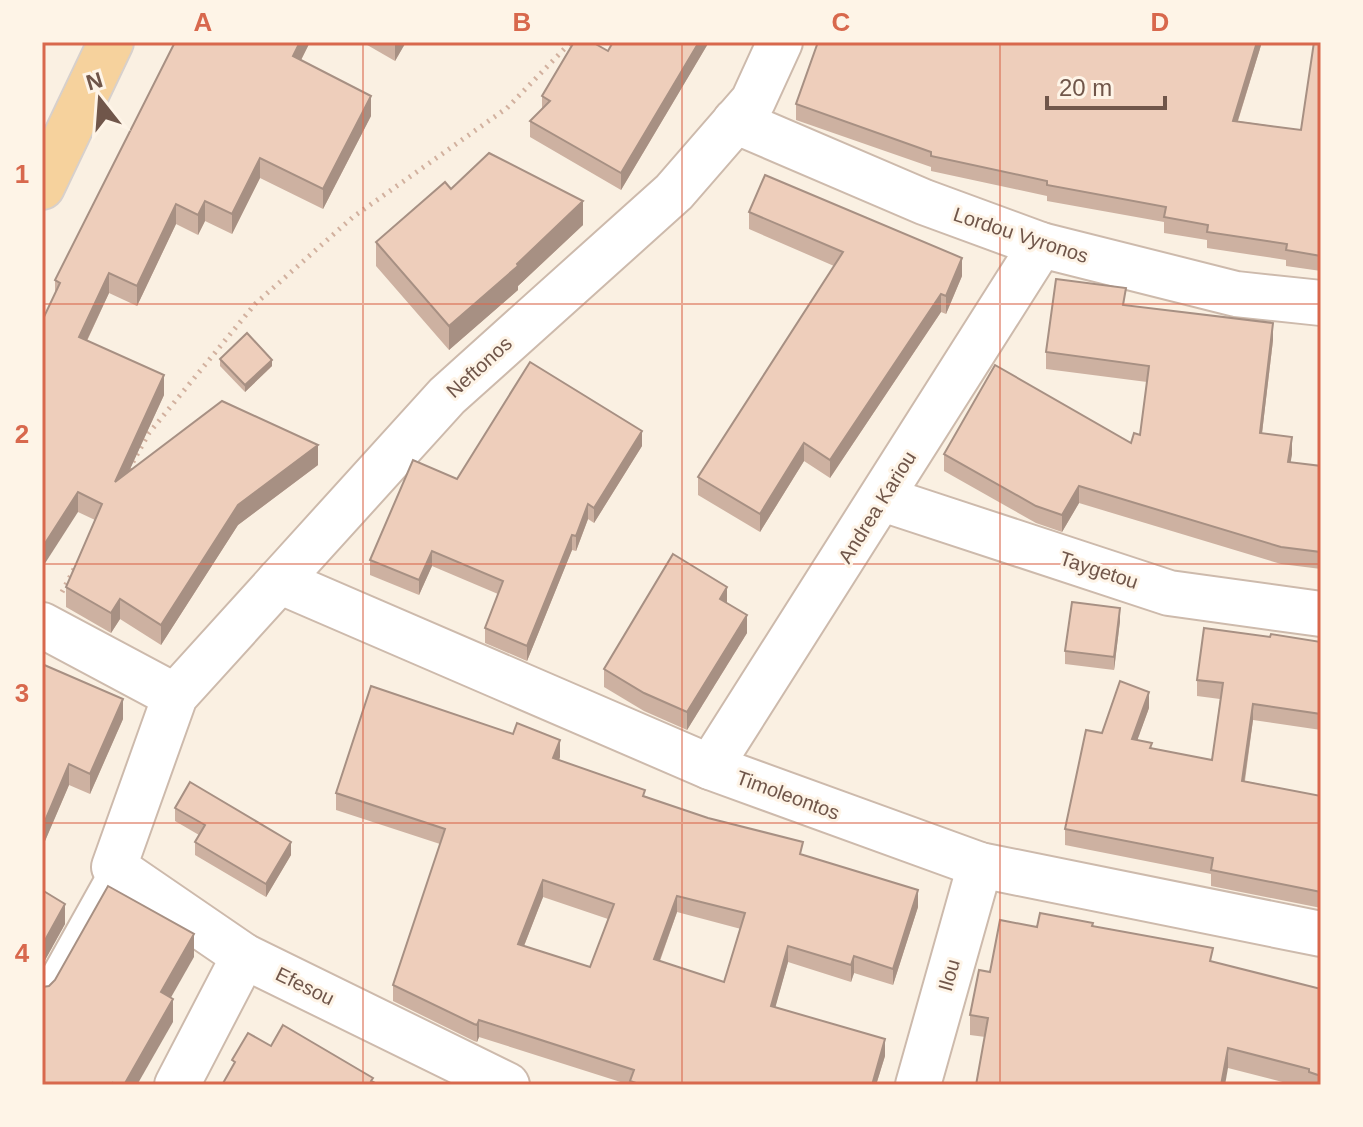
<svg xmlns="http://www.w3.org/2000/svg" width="1363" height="1127" font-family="Helvetica,sans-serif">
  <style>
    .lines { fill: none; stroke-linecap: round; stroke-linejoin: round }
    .service-casing { stroke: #cdbaac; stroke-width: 28 }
    .minor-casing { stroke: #cdbaac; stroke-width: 48 }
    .primary-casing { stroke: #d7d0cc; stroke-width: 48 }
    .path { stroke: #d2b19f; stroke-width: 5; stroke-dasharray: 2 6; stroke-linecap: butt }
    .service { stroke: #fff; stroke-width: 24 }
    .minor { stroke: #fff; stroke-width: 44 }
    .primary { stroke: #f6d29d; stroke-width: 44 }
    .wall { fill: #cdb1a1; fill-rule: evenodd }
    .shaded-wall { fill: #a79083 }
    .building { fill: #eecebb; stroke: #a79083; stroke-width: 2; fill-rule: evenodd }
    .grid { fill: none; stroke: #d8684d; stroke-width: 2; stroke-opacity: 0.55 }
    .labels { text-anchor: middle; stroke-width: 6; stroke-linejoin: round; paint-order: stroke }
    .street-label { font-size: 20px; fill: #70564a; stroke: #fef4e7 }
    .neatline { fill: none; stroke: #d8684d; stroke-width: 3 }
    .grid-label { font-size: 26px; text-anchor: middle; font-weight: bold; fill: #d8684d }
  </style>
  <rect width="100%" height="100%" fill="#faf0e2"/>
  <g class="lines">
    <g class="service-casing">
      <path id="service" d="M42 996 114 867"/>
    </g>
    <g class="minor-casing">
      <g id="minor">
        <path d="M735 121 924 202 1041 245 1236 294 1321 303"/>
        <path d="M883 499 1169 593 1321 614"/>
        <path d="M279 581 710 767 980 865 1321 934"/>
        <path d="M42 625 175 696"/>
        <path d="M710 767 1041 245"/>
        <path d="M177 1085 244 956"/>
        <path d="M507 1085 244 956 114 867 175 696 447 396 674 192 753 101 780 42"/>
        <path d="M918 1085 980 865"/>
      </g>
    </g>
    <g class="primary-casing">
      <path id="primary" d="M42 187 111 42"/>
    </g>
    <g class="path">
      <path d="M129 469 149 433 255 304 353 217 507 108 571 42"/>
      <path d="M62 592 74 569"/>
    </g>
    <use href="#service" class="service"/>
    <use href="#minor" class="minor"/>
    <use href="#primary" class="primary"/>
  </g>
  <g class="wall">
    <path d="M175 42H310L301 60 371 116 323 209 260 178 232 234 205 221 198 235 176 224 137 306 109 293 87 341 164 395 129 471 318 465 238 525 161 645 120 619 111 633 66 607V587L95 520 78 512 55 293V280Z"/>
    <path d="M362 42H406L395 61Z"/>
    <path d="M613 42H709L621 190 530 137V121L542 109V96L608 51Z"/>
    <path d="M1262 42 1238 121 1301 130 1321 42V271L1286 266V260L1207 248V240L1164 233V222L1047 201V196L931 171V167L796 120V104Z"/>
    <path d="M451 189 583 225 518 286V290L449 350 376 266V242Z"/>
    <path d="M749 212 962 276 946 314 941 312 830 478 804 461 760 532 698 495V477L834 266 749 229Z"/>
    <path d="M1126 306 1273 340 1262 433 1292 454 1290 462 1321 466V569L1281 564 1079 503 1062 532 1036 523 944 471V454L1131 443 1140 435 1147 382 1046 369V352Z"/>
    <path d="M220 359 272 366 245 392 220 366Z"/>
    <path d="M642 446 594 523 588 519 576 551 572 550 527 661 485 643V628L498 594 432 566 419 595 370 575V560L457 479Z"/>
    <path d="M727 603 747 633 687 730 644 711 604 687V669Z"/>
    <path d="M1120 621 1114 670 1065 664V651Z"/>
    <path d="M1270 637 1321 642V730L1253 720 1245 781 1321 796V908L1211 886V874L1065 845V829L1102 733 1149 708 1137 740 1152 748 1212 760 1220 699 1197 696V680Z"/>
    <path d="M42 664 123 719 90 794 69 785 42 848Z"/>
    <path d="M560 757 559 760 645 796 803 855 918 907 893 985 854 973 851 982 788 962 775 1007 885 1056 876 1085H630L479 1037 477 1042 474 1041 393 1001V985L440 844 336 810V793ZM543 897 608 919 590 967 524 946ZM677 912 741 929 724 982 660 961Z"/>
    <path d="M175 808 291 855 266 897 195 855V842L199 835 175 821Z"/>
    <path d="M42 890 65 924 44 962H42Z"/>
    <path d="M1093 926 1213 962 1321 989V1085H1294L1228 1068 970 1035V1015L990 972Z"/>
  </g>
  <g class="shaded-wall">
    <path d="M300 42H310L293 76V56Z"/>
    <path d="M395 42H406L395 61Z"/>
    <path d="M699 42H709L621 190V173Z"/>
    <path d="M1257 42H1262L1233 136V121Z"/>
    <path d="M371 96V116L323 209V189Z"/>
    <path d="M260 158V178L232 234V214Z"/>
    <path d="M205 201V221L198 235V215Z"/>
    <path d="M583 201V225L518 286V290L449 350V326Z"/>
    <path d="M176 204V224L137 306V286Z"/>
    <path d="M962 258V276L946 314V296Z"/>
    <path d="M109 273V293L79 357V337Z"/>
    <path d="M941 294V312L830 478V460Z"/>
    <path d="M1273 323V340L1260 450V433Z"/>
    <path d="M272 360V366L245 392V385Z"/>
    <path d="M164 375V395L115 502V482Z"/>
    <path d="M642 431V446L594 523V508Z"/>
    <path d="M1292 437V454L1288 479V462Z"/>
    <path d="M804 443V461L760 532V514Z"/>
    <path d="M318 445V465L238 525 161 645V625L238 505Z"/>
    <path d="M1079 486V503L1062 532V515Z"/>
    <path d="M78 492V512L42 568V548Z"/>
    <path d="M588 504V519L576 551V536Z"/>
    <path d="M572 535V550L527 661V646Z"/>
    <path d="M432 551V566L419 595V580Z"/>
    <path d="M727 587V605L720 599Z"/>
    <path d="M120 599V619L111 633V613Z"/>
    <path d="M1120 608V621L1114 670V657Z"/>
    <path d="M747 615V633L687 730V712Z"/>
    <path d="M1149 692V708L1132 755V739Z"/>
    <path d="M123 699V719L90 794V774Z"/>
    <path d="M1253 704V720L1242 797V781Z"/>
    <path d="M560 740V757L553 775V758Z"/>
    <path d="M69 764V785L42 848V828Z"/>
    <path d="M291 842V855L266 897V884Z"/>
    <path d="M543 880V897L518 961V944Z"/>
    <path d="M918 890V907L893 985V969Z"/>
    <path d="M677 896V912L654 976V959Z"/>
    <path d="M65 904V924L44 962V942Z"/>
    <path d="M194 934V957L161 1015V992Z"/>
    <path d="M788 946V962L771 1023V1006Z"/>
    <path d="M854 956V973L851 982V965Z"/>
    <path d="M173 999V1022L137 1085H124Z"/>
    <path d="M479 1020V1037L477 1042V1025Z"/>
    <path d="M885 1039V1056L876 1085H872Z"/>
    <path d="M1228 1048V1068L1225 1085H1221Z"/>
  </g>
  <g class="building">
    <path d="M175 42H300L293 56 371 96 323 189 260 158 232 214 205 201 198 215 176 204 137 286 109 273 79 337 164 375 115 482 222 401 318 445 238 505 161 625 120 599 111 613 66 587 102 504 78 492 42 548V321L60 283 55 280Z"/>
    <path d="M574 42H592L608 51 613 42H699L621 173 530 121 550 101 542 96Z"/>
    <path d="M818 42H1257L1233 121 1301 130 1314 42H1321V256L1286 250 1287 244 1207 232 1208 225 1164 217 1166 207 1047 185V181L931 156V152L796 104Z"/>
    <path d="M489 153 583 201 517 264 518 266 449 326 376 242 445 182 451 189Z"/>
    <path d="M765 175 962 258 946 296 941 294 830 460 804 443 760 514 698 477 843 252 749 212Z"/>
    <path d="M1056 279 1126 288 1123 305 1273 323 1260 433 1292 437 1288 462 1321 466V552L1281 547 1079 486 1062 515 1036 506 944 454 995 365 1131 443 1134 433 1140 435 1149 366 1046 352Z"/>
    <path d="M247 333 272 360 245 385 220 359Z"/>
    <path d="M530 362 642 431 594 508 588 504 576 536 572 535 527 646 485 628 503 581 432 551 419 580 370 560 413 460 457 479Z"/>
    <path d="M673 554 727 587 720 599 747 615 687 712 644 693 604 669Z"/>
    <path d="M1072 602 1120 608 1114 657 1065 651Z"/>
    <path d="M1204 628 1270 637 1271 634 1321 642V714L1253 704 1242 781 1321 796V892L1211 870 1213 858 1065 829 1086 730 1102 733 1120 681 1149 692 1132 739 1152 743 1150 748 1212 760 1223 683 1197 680Z"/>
    <path d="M42 664 123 699 90 774 69 764 42 828Z"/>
    <path d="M371 686 513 734 517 723 560 740 553 758 645 790 643 796 708 818 803 842 800 854 918 890 893 969 854 956 851 965 788 946 771 1006 885 1039 872 1085H642L630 1081 634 1070 479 1020 477 1025 474 1024 393 985 445 829 336 793ZM543 880 614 904 590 967 518 944ZM677 896 745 913 724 982 654 959Z"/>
    <path d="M190 782 291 842 266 884 195 842 205 825 175 808Z"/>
    <path d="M108 886 194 934 161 992 173 999 124 1085H116L113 1083 112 1085H42V987L49 986 55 980Z"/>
    <path d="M42 890 65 904 44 942H42Z"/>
    <path d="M1040 913 1093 923 1092 926 1213 948 1210 961 1321 989V1076L1309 1072V1069L1228 1048 1221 1085H976L988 1018 970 1015 979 970 990 972 1000 920 1037 927Z"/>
    <path d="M283 1025 373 1078 371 1081 379 1085H222L235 1062 232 1060 248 1033 271 1046Z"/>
  </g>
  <path class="grid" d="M363 42V1085M682 42V1085M1000 42V1085M42 304H1321M42 564H1321M42 823H1321"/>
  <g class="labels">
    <g class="street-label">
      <text transform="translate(1021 235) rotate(18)" y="7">Lordou Vyronos</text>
      <text transform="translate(479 367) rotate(-42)" y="7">Neftonos</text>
      <text transform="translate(877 507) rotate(-58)" y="7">Andrea Kariou</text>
      <text transform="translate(1099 570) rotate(18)" y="7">Taygetou</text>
      <text transform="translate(788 795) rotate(20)" y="7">Timoleontos</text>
      <text transform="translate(949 975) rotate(-74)" y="7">Ilou</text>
      <text transform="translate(305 986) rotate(26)" y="7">Efesou</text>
    </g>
  </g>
  <rect width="1363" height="1127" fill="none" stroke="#fef4e7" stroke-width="88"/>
  <g transform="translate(100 100) rotate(343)" stroke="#fef4e7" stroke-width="6" paint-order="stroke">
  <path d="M0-6L14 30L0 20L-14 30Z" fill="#70564a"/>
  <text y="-12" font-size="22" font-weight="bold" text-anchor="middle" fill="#70564a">N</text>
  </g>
  <path d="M1047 96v12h118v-12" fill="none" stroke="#70564a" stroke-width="4"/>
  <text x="1059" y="96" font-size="24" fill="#70564a" stroke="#fef4e7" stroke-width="6" paint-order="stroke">20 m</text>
  <rect x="44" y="44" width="1275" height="1039" class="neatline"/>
  <g class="grid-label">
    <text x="203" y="31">A</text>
    <text x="522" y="31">B</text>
    <text x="841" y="31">C</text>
    <text x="1160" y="31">D</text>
    <text x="22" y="183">1</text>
    <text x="22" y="443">2</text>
    <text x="22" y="702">3</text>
    <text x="22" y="962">4</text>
  </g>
</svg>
